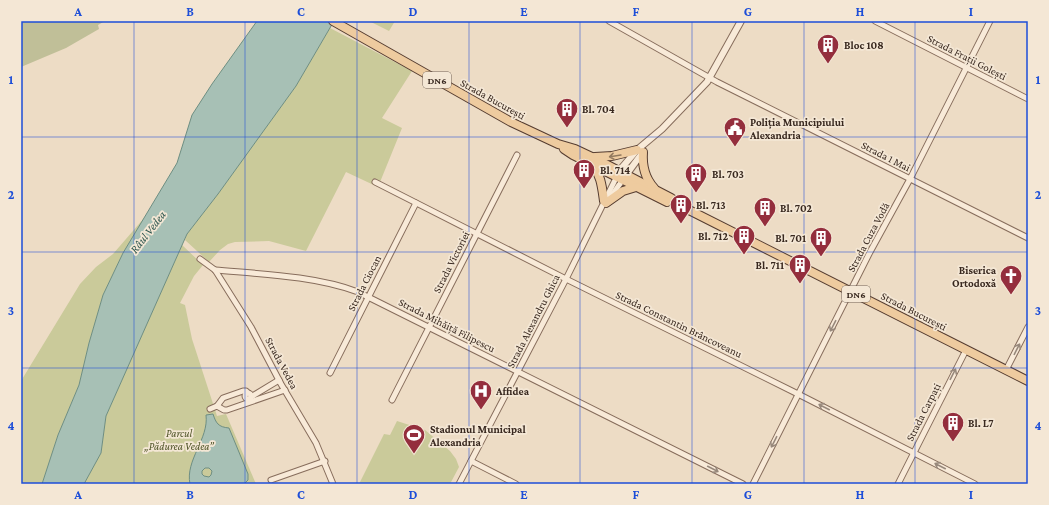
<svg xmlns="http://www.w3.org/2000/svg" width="1049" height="505" font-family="'Crimson Pro',serif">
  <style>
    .green { fill: #caca9a }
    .cemetery { fill: #c0bf98 }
    .water { fill: #a7c0b5; stroke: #6e8e82; fill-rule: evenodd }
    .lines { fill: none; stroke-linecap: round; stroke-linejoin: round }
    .minor-casing { stroke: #876d5c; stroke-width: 7 }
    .tertiary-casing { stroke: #876d5c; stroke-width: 8 }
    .primary-casing { stroke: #553c30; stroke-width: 10 }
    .minor { stroke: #f8ead8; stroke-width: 5 }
    .tertiary { stroke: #f8ead8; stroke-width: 6 }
    .primary { stroke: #eecb9f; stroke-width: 8 }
    .oneway { stroke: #937a5f }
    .oneway2 { stroke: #98897c }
    .grid { fill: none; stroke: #1d4ed8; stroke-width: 1; stroke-opacity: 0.55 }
    .labels { text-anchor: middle; stroke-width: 3.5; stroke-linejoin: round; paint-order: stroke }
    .shield { fill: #f4e7d5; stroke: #706156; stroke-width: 1 }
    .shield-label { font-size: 10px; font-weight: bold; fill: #38281f }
    .poi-label { font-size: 11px; font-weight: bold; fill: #38281f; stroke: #f4e7d5; text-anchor: start }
    .street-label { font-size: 11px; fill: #38281f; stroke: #f4e7d5 }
    .park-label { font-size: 11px; font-style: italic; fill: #4e5327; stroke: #f4e7d5 }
    .water-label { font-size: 12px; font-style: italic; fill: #2f574f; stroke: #f4e7d5 }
    .neatline { fill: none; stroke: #1d4ed8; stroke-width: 1.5 }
    .grid-label { font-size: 13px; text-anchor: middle; font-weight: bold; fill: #1d4ed8 }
  </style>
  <rect width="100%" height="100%" fill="#eddcc5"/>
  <g class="green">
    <path d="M369 21H395L389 31Z"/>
    <path d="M330 28 412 71 382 118 402 128 378 187 346 172 306 251 269 241 235 242 228 244 220 250 209 262 185 240 187 234 218 194 296 86Z"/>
    <path d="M145 217 123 253 103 295 89 343 79 385 58 435 42 484H21V381L80 284 96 267 113 254Z"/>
    <path d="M182 245 203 265 194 276 180 303 185 305 192 339 217 416 226 414 256 484H84L101 453 106 416Z"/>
    <path d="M397 421 425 430 450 451 456 459 459 467 450 484H359L384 434 390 435Z"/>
  </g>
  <path class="cemetery" d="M21 21H105L98 25 99 29 66 48 21 67Z"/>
  <g class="water">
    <path d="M257 21H334L296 86 218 194 187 234 106 416 101 453 84 484H42L58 435 79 385 89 343 103 295 123 253 177 163 192 115 212 84Z"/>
    <path d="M213 414C216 423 218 427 229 428L248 474V480L244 484H190C185 460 209 439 206 415ZM205 468H209L212 471 211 475 209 477 204 476 202 474V471Z"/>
  </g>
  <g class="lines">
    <g class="minor-casing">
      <g id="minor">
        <path d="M609 21 717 82 1028 238"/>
        <path d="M875 21 1028 99"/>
        <path d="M375 182 566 279 798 394 975 484"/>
        <path d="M610 198 624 178"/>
        <path d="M200 259 215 270 251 327 281 384 316 443 333 484"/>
        <path d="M215 270C260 274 316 276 358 292L743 484"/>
        <path d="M1006 370 1028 327"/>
        <path d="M330 373 416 203"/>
        <circle cx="248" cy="396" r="3"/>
        <path d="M251 397 279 380"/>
        <path d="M392 400 517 155"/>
        <path d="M217 406 223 398 243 391H246L248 393"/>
        <path d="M210 409 217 406 224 410H227L285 390"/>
        <path d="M471 461 516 484"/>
        <path d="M271 480 325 461"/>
        <path d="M459 484 566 279 617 176"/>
        <path d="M753 484 870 252 910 179 990 21"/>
        <path d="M898 484 966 350"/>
      </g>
    </g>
    <g class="tertiary-casing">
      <g id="tertiary">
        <path d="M619 171 637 150 662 129 707 82 741 21"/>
        <path d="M626 175 643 152"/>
      </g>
    </g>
    <g class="primary-casing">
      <g id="primary">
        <path d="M333 21 511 122 558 144 575 149 592 157 671 198 683 207 1028 381"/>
        <path d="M564 149 573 155 667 202"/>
        <path d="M643 152C642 165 645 178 654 188"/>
        <path d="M595 157 612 156 637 150"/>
        <path d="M592 164C601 175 602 187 604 201"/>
        <path d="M606 203 623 191 636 187"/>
      </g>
    </g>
    <use href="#minor" class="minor"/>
    <use href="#tertiary" class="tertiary"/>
    <use href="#primary" class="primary"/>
  </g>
  <defs><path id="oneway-shaft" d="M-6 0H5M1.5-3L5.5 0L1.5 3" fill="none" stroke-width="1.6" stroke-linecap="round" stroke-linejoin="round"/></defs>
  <use class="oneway" href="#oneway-shaft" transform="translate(615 156) rotate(171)"/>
  <g class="oneway2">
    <use href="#oneway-shaft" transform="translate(833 326) rotate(117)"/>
    <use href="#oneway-shaft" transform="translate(1017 349) rotate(-63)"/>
    <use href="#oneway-shaft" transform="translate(953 374) rotate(-63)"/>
    <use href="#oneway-shaft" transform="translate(824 407) rotate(-153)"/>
    <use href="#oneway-shaft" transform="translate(774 442) rotate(117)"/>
    <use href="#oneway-shaft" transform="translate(940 466) rotate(-153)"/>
    <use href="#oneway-shaft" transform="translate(713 469) rotate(27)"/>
  </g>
  <path class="grid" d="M134 21V484M245 21V484M357 21V484M469 21V484M580 21V484M692 21V484M804 21V484M915 21V484M21 137H1028M21 252H1028M21 368H1028"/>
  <defs>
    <g id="building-pin" transform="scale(1.15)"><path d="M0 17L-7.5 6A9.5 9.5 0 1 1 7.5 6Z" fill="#942e3d" stroke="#f4e7d5"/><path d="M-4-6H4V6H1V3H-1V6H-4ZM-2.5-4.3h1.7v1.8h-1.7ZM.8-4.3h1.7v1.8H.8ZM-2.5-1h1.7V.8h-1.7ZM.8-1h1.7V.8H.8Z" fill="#fff"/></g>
    <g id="civic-pin" transform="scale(1.15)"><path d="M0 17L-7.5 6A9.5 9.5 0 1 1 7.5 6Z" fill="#942e3d" stroke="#f4e7d5"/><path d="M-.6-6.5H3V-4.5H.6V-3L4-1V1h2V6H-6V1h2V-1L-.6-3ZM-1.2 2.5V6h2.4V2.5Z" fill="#fff"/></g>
    <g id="church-pin" transform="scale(1.15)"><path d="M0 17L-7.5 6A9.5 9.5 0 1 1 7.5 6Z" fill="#942e3d" stroke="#f4e7d5"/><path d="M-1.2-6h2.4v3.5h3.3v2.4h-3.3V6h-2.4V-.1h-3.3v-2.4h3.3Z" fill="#fff"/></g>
    <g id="hospital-pin" transform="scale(1.15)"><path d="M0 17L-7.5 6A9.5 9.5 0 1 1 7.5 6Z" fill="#942e3d" stroke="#f4e7d5"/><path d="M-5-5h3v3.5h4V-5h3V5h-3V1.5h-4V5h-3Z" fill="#fff"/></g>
    <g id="stadium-pin" transform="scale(1.15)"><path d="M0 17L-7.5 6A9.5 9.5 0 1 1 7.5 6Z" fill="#942e3d" stroke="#f4e7d5"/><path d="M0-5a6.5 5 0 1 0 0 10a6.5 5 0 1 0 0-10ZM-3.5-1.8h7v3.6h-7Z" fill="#fff"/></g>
  </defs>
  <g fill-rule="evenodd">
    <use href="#building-pin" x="828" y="45"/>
    <use href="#building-pin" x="567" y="109"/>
    <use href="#civic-pin" x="735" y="128"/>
    <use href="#building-pin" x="584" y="170"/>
    <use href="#building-pin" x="696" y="174"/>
    <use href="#building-pin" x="681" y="205"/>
    <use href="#building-pin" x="765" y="208"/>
    <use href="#building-pin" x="744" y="236"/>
    <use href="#building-pin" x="821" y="238"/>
    <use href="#building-pin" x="800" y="265"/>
    <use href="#church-pin" x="1011" y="276"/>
    <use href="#hospital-pin" x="481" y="391"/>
    <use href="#building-pin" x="953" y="423"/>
    <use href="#stadium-pin" x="414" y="435"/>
  </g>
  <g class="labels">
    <g class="shield">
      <rect x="423" y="72" width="28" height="16" rx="3"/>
      <rect x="842" y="286" width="28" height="16" rx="3"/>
    </g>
    <g class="shield-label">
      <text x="437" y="84">DN6</text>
      <text x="856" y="298">DN6</text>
    </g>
    <g class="poi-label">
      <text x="844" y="49">Bloc 108</text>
      <text x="582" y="113">Bl. 704</text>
      <text x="750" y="126">Poliția Municipiului<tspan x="750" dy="13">Alexandria</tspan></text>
      <text x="600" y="174">Bl. 714</text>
      <text x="712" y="178">Bl. 703</text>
      <text x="696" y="209">Bl. 713</text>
      <text x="780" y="212">Bl. 702</text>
      <text x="728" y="240" text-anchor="end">Bl. 712</text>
      <text x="806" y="242" text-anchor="end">Bl. 701</text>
      <text x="784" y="269" text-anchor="end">Bl. 711</text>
      <text x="996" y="274" text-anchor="end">Biserica<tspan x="996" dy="13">Ortodoxă</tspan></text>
      <text x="496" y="395">Affidea</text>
      <text x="968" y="427">Bl. L7</text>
      <text x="430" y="433">Stadionul Municipal<tspan x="430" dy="13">Alexandria</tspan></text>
    </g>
    <g class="street-label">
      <text transform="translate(967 57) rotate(27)" y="4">Strada Frații Golești</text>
      <text transform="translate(493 99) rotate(29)" y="4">Strada București</text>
      <text transform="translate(886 156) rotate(27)" y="4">Strada 1 Mai</text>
      <text transform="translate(868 237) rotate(-62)" y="4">Strada Cuza Vodă</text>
      <text transform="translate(451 262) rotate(-63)" y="4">Strada Victoriei</text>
      <text transform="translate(364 283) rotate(-63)" y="4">Strada Ciocan</text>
      <text transform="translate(914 311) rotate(27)" y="4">Strada București</text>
      <text transform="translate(533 321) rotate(-63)" y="4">Strada Alexandru Ghica</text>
      <text transform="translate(679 324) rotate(26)" y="4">Strada Constantin Brâncoveanu</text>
      <text transform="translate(447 325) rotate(27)" y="4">Strada Mihăiță Filipescu</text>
      <text transform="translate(282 363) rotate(62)" y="4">Strada Vedea</text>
      <text transform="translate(923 412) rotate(-63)" y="4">Strada Carpați</text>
    </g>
    <g class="park-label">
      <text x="179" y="437">Parcul<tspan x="179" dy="13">„Pădurea Vedea”</tspan></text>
    </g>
    <g class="water-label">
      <text transform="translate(148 232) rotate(-52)" y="4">Râul Vedea</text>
    </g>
  </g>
  <rect width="1049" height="505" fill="none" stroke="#f4e7d5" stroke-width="44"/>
  <rect x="22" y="22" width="1005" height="461" class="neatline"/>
  <g class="grid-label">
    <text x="78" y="16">A</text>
    <text x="190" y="16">B</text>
    <text x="301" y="16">C</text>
    <text x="413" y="16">D</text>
    <text x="524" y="16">E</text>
    <text x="636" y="16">F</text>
    <text x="748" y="16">G</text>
    <text x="860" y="16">H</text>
    <text x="971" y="16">I</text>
    <text x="11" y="84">1</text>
    <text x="1038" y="84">1</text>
    <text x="11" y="199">2</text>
    <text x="1038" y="199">2</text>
    <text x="11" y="315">3</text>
    <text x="1038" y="315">3</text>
    <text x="11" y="430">4</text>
    <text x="1038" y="430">4</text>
    <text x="78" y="499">A</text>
    <text x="190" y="499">B</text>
    <text x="301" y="499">C</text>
    <text x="413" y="499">D</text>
    <text x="524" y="499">E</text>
    <text x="636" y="499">F</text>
    <text x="748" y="499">G</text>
    <text x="860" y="499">H</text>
    <text x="971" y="499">I</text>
  </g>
</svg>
